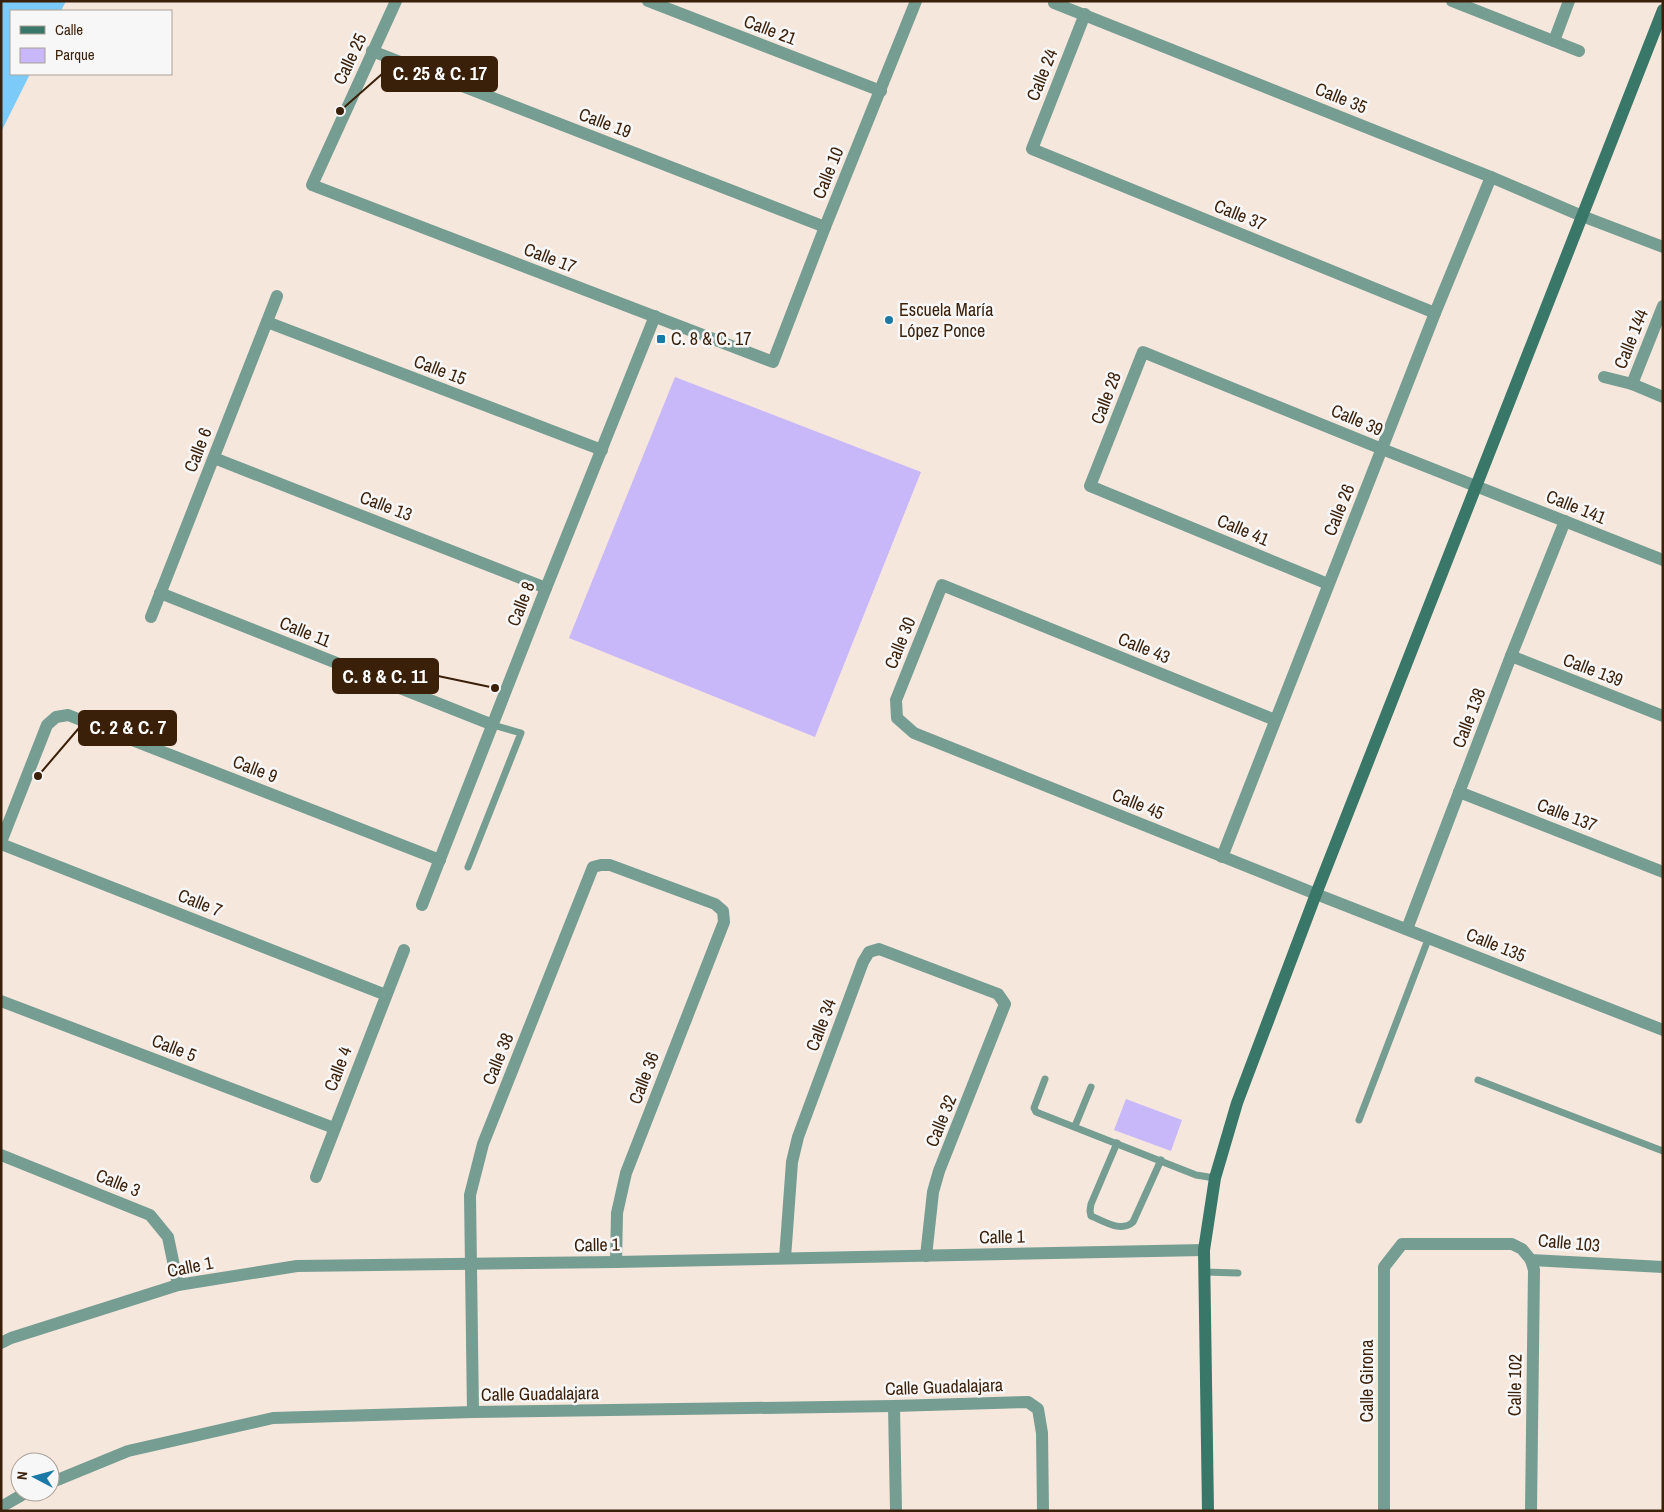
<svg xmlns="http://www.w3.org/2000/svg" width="1664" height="1512" font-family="'Archivo Narrow',sans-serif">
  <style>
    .green { fill: #c8b7f9 }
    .water { fill: #7bcaf8 }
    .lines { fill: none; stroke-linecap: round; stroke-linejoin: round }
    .lane { stroke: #769d92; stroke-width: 7 }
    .street { stroke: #769d92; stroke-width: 12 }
    .secondary { stroke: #397768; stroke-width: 12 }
    .poi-dot { fill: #1a79a6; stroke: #f7f7f7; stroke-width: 2 }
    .labels { text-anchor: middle; stroke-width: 5; stroke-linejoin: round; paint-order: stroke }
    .street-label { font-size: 18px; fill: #3a1f09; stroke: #f7f7f7 }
    .poi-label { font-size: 18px; fill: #3a1f09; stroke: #f7f7f7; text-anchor: start }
    .leader { fill: none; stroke: #3a1f09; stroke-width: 2 }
    .callout-dot { fill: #3a1f09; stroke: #f7f7f7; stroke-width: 2 }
    .callout { fill: #3a1f09; stroke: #3a1f09; stroke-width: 2 }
    .callout-label { font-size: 19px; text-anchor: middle; font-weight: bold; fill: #fff }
  </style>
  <rect width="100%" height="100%" fill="#f6e7dd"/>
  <g class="green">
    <path d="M675 377 921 472 815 737 569 638Z"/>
    <path d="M1126 1099 1182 1120 1171 1151 1114 1130Z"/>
  </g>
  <path class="water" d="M1 1H66L61 11H11V74H30L1 132Z"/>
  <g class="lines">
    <g class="lane">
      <path d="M468 867 521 733 493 725"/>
      <path d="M1045 1079 1034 1108 1036 1112 1196 1175 1215 1178"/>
      <path d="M1478 1080 1663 1151"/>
      <path d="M1359 1120 1429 937"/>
      <path d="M1075 1126 1091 1087"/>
      <path d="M1117 1143 1091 1204 1090 1211 1091 1216C1104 1221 1121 1233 1133 1222L1161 1160"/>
      <path d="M1204 1272 1238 1273"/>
    </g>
    <g class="street">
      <path d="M396 1 312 185 773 362 825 227 916 1"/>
      <path d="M648 1 881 91"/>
      <path d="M1452 1 1579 51"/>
      <path d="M1054 3 1491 177 1582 216 1663 247"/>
      <path d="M1085 14 1032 149 1435 313"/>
      <path d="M1554 41 1569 1"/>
      <path d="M372 51 825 227"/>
      <path d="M267 322 602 450"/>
      <path d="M1604 377 1632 384 1663 397"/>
      <path d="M1632 384 1663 306"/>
      <path d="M214 458 546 588"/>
      <path d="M1328 584 1090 486 1143 352 1382 449 1663 560"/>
      <path d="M160 593 493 725"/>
      <path d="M151 617 277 296"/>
      <path d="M1511 656 1663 716"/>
      <path d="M1275 720 942 585 896 700 897 718 914 733 1316 894 1663 1030"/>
      <path d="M1459 792 1663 872"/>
      <path d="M1 842 47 725 56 717 68 715 440 860"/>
      <path d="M1 844 386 995"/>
      <path d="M1222 857 1435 313 1491 177"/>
      <path d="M422 905 546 588 655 316"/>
      <path d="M1407 929 1511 656 1565 521"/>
      <path d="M1 1001 334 1128"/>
      <path d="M1 1155 150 1215 168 1237 178 1285"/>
      <path d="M316 1177 404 950"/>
      <path d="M785 1258 792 1162 798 1137 863 962 869 952 879 949 998 994 1005 1004 939 1171 933 1192 926 1256"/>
      <path d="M1531 1260 1534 1270 1531 1511"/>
      <path d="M1 1343 11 1338 178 1285 297 1266 616 1262 1204 1250"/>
      <path d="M894 1406 896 1511"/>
      <path d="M473 1412 470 1195 483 1144 593 867 601 865H610L715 904 723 911 724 922 626 1173 617 1213 616 1262"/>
      <path d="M50 1483 128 1451 273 1418 473 1412 894 1406 1028 1402 1038 1409 1042 1433 1043 1511"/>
      <path d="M1 1507 27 1492"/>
      <path d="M1384 1511V1267L1402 1244H1512L1522 1249 1531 1260 1663 1267"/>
    </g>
    <path class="secondary" d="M1208 1511 1204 1250 1215 1178 1237 1103 1316 894 1663 10"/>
  </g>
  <g class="poi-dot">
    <circle cx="889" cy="320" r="5"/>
    <rect x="656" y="334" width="10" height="10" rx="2.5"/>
  </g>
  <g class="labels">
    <g class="street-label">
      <text transform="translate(770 30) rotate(21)" y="6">Calle 21</text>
      <text transform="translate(350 59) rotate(-65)" y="6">Calle 25</text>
      <text transform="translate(1042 75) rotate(-68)" y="6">Calle 24</text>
      <text transform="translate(1341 98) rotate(22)" y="6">Calle 35</text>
      <text transform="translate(605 123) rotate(21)" y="6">Calle 19</text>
      <text transform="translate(828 173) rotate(-68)" y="6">Calle 10</text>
      <text transform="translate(1240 215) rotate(22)" y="6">Calle 37</text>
      <text transform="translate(550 258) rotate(21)" y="6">Calle 17</text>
      <text transform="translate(1631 339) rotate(-68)" y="6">Calle 144</text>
      <text transform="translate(440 370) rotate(21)" y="6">Calle 15</text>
      <text transform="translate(1106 398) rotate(-69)" y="6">Calle 28</text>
      <text transform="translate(1357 420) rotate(23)" y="6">Calle 39</text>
      <text transform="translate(198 450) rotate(-69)" y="6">Calle 6</text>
      <text transform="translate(386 506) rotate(21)" y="6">Calle 13</text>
      <text transform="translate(1576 507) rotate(22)" y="6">Calle 141</text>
      <text transform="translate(1339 510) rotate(-68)" y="6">Calle 26</text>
      <text transform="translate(1243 530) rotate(23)" y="6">Calle 41</text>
      <text transform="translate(521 604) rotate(-69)" y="6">Calle 8</text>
      <text transform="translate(305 632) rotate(22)" y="6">Calle 11</text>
      <text transform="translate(900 643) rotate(-68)" y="6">Calle 30</text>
      <text transform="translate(1144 648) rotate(22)" y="6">Calle 43</text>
      <text transform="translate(1593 670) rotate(21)" y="6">Calle 139</text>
      <text transform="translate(1469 718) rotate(-69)" y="6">Calle 138</text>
      <text transform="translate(255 769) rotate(21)" y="6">Calle 9</text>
      <text transform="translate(1138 804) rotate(22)" y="6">Calle 45</text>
      <text transform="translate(1567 815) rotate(21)" y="6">Calle 137</text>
      <text transform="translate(200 903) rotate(22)" y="6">Calle 7</text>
      <text transform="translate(1496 945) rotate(22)" y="6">Calle 135</text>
      <text transform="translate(821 1025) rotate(-69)" y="6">Calle 34</text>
      <text transform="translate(174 1048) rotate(21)" y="6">Calle 5</text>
      <text transform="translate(498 1059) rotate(-68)" y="6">Calle 38</text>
      <text transform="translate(338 1069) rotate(-69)" y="6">Calle 4</text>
      <text transform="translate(644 1078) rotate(-69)" y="6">Calle 36</text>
      <text transform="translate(941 1121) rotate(-68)" y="6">Calle 32</text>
      <text transform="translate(118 1183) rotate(22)" y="6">Calle 3</text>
      <text transform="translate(1002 1237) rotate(-1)" y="6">Calle 1</text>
      <text transform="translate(1569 1243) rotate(5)" y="6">Calle 103</text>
      <text transform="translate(597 1245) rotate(-1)" y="6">Calle 1</text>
      <text transform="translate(190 1267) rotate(-11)" y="6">Calle 1</text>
      <text transform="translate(1367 1381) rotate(-90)" y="6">Calle Girona</text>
      <text transform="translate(1515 1385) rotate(-89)" y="6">Calle 102</text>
      <text transform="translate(944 1387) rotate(-2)" y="6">Calle Guadalajara</text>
      <text transform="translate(540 1394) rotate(-1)" y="6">Calle Guadalajara</text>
    </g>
    <g class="poi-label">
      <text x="899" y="316">Escuela María<tspan x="899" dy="21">López Ponce</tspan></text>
      <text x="671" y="345">C. 8 &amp; C. 17</text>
    </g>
  </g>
  <path class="leader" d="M340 111L382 74M495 688L438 676M38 776L79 728"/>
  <g class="callout-dot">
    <circle cx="340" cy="111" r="5"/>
    <circle cx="495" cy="688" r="5"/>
    <circle cx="38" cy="776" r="5"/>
  </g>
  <g class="callout">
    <rect x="382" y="57" width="115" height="34" rx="5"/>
    <rect x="333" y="659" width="105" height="34" rx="5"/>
    <rect x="79" y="711" width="97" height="34" rx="5"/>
  </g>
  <g class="callout-label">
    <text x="440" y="80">C. 25 &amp; C. 17</text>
    <text x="385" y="683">C. 8 &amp; C. 11</text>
    <text x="128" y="734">C. 2 &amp; C. 7</text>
  </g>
  <rect width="1664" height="1512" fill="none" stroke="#3a1f09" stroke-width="5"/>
  <rect x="10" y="10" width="162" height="65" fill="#f7f7f7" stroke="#aba198"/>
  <rect x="20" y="26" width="25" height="8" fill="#397768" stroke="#aba198"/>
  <text x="55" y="35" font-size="15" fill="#3a1f09">Calle</text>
  <rect x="20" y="48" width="25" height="15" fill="#c8b7f9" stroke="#aba198"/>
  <text x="55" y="60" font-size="15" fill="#3a1f09">Parque</text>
  <g transform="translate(35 1477) rotate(276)"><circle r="24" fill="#f7f7f7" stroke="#aba198"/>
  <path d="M0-4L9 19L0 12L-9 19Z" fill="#1a79a6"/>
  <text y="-8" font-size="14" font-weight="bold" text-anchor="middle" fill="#3a1f09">N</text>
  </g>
</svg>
